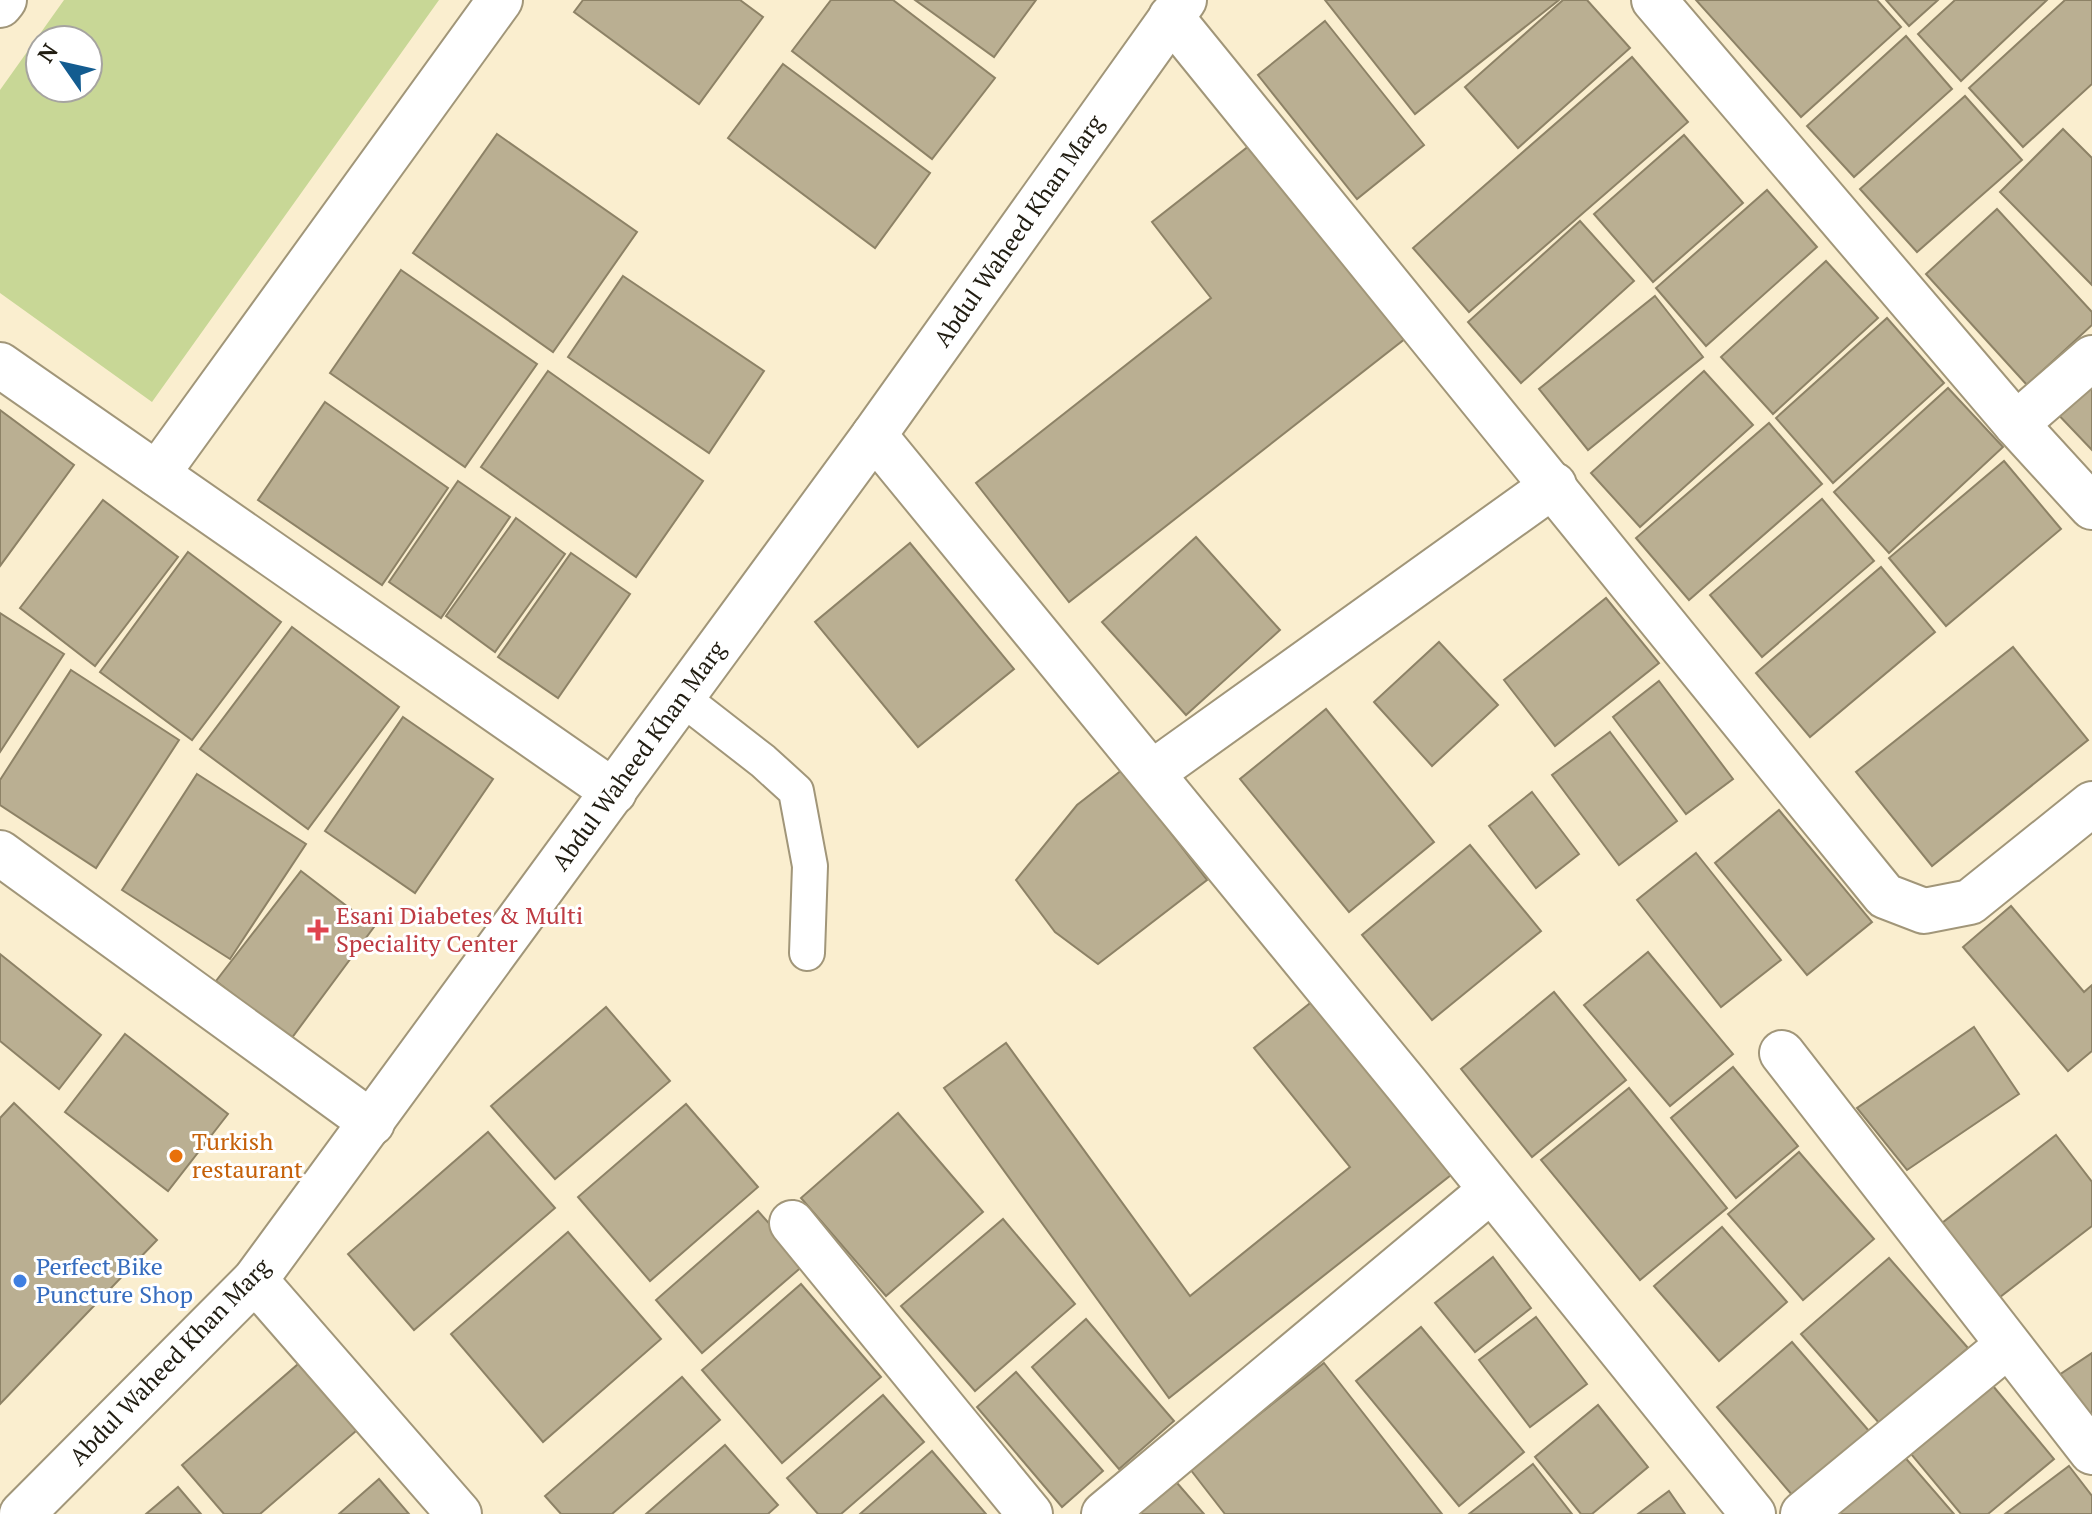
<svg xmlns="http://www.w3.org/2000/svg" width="2092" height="1514" font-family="'PT Serif',serif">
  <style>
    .green { fill: #c8d796; fill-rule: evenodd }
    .building { fill: #baaf92; stroke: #8d8266; stroke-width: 2 }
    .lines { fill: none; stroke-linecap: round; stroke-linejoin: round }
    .lane-casing { stroke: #a19679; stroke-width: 38 }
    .street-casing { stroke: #a19679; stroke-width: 48 }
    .secondary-casing { stroke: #a19679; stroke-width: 48 }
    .lane { stroke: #fff; stroke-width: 34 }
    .street { stroke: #fff; stroke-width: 44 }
    .secondary { stroke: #fff; stroke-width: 44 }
    .health-dot { fill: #e0444e; stroke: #fff; stroke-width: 3 }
    .food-dot { fill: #e8710a; stroke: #fff; stroke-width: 3 }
    .shop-dot { fill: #3f7fe0; stroke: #fff; stroke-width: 3 }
    .labels { text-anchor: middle; stroke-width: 6; stroke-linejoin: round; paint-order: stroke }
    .street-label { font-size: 24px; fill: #201c11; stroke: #fff }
    .health-label { font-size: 24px; fill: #be3a42; stroke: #fff; text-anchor: start }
    .food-label { font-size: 24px; fill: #c56008; stroke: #fff; text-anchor: start }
    .shop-label { font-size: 24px; fill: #366cbe; stroke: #fff; text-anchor: start }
  </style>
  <rect width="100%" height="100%" fill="#faeecf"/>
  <path class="green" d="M64 0H439L152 402 0 293V90ZM40 40H88V88H40Z"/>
  <g class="building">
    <path d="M583 0H740L763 17 699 104 574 12Z"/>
    <path d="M831 0H893L995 78 932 159 792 51Z"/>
    <path d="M915 0H1036L994 57Z"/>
    <path d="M1325 0H1559L1415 114Z"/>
    <path d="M1563 0H1587L1630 48 1518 148 1465 87Z"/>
    <path d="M1696 0H1877L1901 27 1801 117Z"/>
    <path d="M1886 0H1938L1909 26Z"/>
    <path d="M1955 0H2047L1961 81 1918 34Z"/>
    <path d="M2065 0H2092V84L2023 147 1969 88Z"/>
    <path d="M1325 21 1424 145 1357 199 1258 75Z"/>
    <path d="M1906 36 1952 89 1854 177 1807 126Z"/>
    <path d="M1632 57 1688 122 1469 312 1413 248Z"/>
    <path d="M783 64 930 173 875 248 728 138Z"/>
    <path d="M1965 96 2022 160 1917 252 1860 189Z"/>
    <path d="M2063 129 2092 158V285L2000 192Z"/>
    <path d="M497 134 637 232 553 352 413 253Z"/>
    <path d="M1684 135 1743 203 1653 282 1594 214Z"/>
    <path d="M1254 142 1406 338 1069 602 976 483 1211 298 1152 222Z"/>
    <path d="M1767 190 1817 247 1706 346 1656 288Z"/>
    <path d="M1997 209 2092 312V325L2027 385 1926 274Z"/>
    <path d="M1580 221 1634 281 1521 383 1468 322Z"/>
    <path d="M1826 261 1878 318 1773 414 1721 357Z"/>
    <path d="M401 270 537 364 465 467 330 373Z"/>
    <path d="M623 276 764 371 709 453 568 357Z"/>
    <path d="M1655 296 1703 357 1588 450 1539 389Z"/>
    <path d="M1887 318 1944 383 1833 483 1776 418Z"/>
    <path d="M2092 369V450L2051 407Z"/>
    <path d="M548 371 703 481 636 577 481 467Z"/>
    <path d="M1704 371 1753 425 1640 527 1591 473Z"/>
    <path d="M1948 388 2003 447 1889 553 1834 492Z"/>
    <path d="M325 402 448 488 382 585 258 500Z"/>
    <path d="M0 410 74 465 0 566Z"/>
    <path d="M1769 423 1822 484 1689 600 1636 538Z"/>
    <path d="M2004 461 2061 529 1946 626 1889 558Z"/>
    <path d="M458 481 510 517 441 618 389 582Z"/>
    <path d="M1822 499 1874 561 1762 657 1710 595Z"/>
    <path d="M103 500 178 557 95 666 20 608Z"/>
    <path d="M516 518 565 554 495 652 446 616Z"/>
    <path d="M1196 537 1280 630 1186 715 1102 622Z"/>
    <path d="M910 543 1014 669 918 747 815 622Z"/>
    <path d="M188 552 281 622 192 740 100 672Z"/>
    <path d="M571 553 630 594 558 698 498 657Z"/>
    <path d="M1881 567 1935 632 1810 737 1756 673Z"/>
    <path d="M1606 598 1659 663 1555 746 1504 680Z"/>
    <path d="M0 613 64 654 0 752Z"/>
    <path d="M292 627 399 707 308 829 200 749Z"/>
    <path d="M1439 642 1498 705 1432 766 1374 702Z"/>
    <path d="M2013 647 2088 740 1932 866 1856 772Z"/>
    <path d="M71 670 179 740 96 868 0 805V780Z"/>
    <path d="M1659 681 1733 779 1686 814 1613 717Z"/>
    <path d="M1326 709 1434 842 1349 912 1240 779Z"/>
    <path d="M403 717 493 779 415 893 325 831Z"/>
    <path d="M1610 732 1677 821 1619 865 1552 775Z"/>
    <path d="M1122 770 1207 880 1098 964 1055 932 1016 880 1077 805Z"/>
    <path d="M197 774 306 844 230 959 122 890Z"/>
    <path d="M1532 792 1579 854 1536 888 1489 826Z"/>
    <path d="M1779 810 1872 922 1807 975 1715 863Z"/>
    <path d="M1470 845 1541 931 1432 1020 1362 935Z"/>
    <path d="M1696 853 1781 960 1721 1007 1637 900Z"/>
    <path d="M301 871 374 927 291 1039 216 981Z"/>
    <path d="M2011 906 2084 992 2092 985V1051L2068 1071 1963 947Z"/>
    <path d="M1648 952 1733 1054 1670 1106 1584 1005Z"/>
    <path d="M0 954 101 1035 59 1089 0 1041Z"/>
    <path d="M1554 992 1626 1080 1532 1157 1461 1069Z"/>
    <path d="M1314 1000 1456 1171 1169 1398 944 1088 1006 1043 1190 1296 1350 1167 1254 1048Z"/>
    <path d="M606 1007 670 1081 555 1179 491 1106Z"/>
    <path d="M1974 1027 2019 1094 1907 1170 1857 1108Z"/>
    <path d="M125 1034 228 1114 168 1191 65 1112Z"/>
    <path d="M1733 1067 1798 1146 1736 1198 1671 1118Z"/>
    <path d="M1629 1088 1727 1208 1640 1280 1541 1160Z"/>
    <path d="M14 1103 157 1240 0 1404V1118Z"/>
    <path d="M686 1104 758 1187 650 1281 578 1197Z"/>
    <path d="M898 1113 983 1212 886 1296 801 1198Z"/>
    <path d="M488 1132 555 1208 414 1330 348 1254Z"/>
    <path d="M2056 1135 2092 1182V1226L2000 1297 1942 1223Z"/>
    <path d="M1799 1152 1874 1239 1803 1300 1728 1214Z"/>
    <path d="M758 1211 805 1264 702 1353 656 1300Z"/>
    <path d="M1003 1219 1075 1304 975 1391 901 1306Z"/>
    <path d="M1722 1227 1787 1302 1719 1361 1654 1286Z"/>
    <path d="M568 1232 661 1339 543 1442 451 1334Z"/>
    <path d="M1493 1257 1531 1308 1475 1352 1435 1303Z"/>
    <path d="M1889 1258 1968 1348 1880 1424 1801 1334Z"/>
    <path d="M801 1284 881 1377 782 1463 702 1370Z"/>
    <path d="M1536 1317 1587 1384 1530 1427 1479 1360Z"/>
    <path d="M1086 1319 1174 1421 1119 1469 1032 1367Z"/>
    <path d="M1421 1327 1524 1452 1459 1506 1356 1381Z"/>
    <path d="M1792 1342 1869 1431 1793 1496 1717 1407Z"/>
    <path d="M2092 1353V1434L2050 1381Z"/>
    <path d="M305 1358 363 1425 260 1514H224L182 1465Z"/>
    <path d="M1324 1363 1442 1514H1225L1190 1469Z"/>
    <path d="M1016 1372 1103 1471 1062 1507 977 1407Z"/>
    <path d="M682 1377 720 1420 612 1514H561L545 1496Z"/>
    <path d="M1993 1386 2054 1459 1988 1514H1961L1911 1454Z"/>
    <path d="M883 1395 924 1442 841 1514H818L787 1478Z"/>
    <path d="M1598 1405 1648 1467 1592 1514H1581L1535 1457Z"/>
    <path d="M725 1445 778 1505 768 1514H646Z"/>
    <path d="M932 1451 986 1514H860Z"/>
    <path d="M1902 1454 1954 1514H1833Z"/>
    <path d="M1533 1464 1572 1514H1469Z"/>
    <path d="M2069 1466 2092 1496V1514H2005Z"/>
    <path d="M1171 1476 1204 1514H1128Z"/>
    <path d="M379 1479 409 1514H339Z"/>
    <path d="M178 1487 201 1514H146Z"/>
    <path d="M1669 1491 1685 1514H1638Z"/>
  </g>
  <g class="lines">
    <g class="lane-casing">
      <path id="lane" d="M682 698 763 761 796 791 810 866 807 953"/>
    </g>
    <g class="street-casing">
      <g id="street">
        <path d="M1654 0 2016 424 2092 507"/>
        <path d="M0 5 4 0"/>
        <path d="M1171 17 1885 896 1924 911 1970 902 2092 804"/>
        <path d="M0 365 614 792"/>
        <path d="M2016 424 2092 358"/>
        <path d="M874 435 1407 1085 1753 1514"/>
        <path d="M157 474 500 0"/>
        <path d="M1152 773 1554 485"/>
        <path d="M0 853 372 1123"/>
        <path d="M1782 1053 2092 1452"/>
        <path d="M792 1223 1030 1514"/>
        <path d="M255 1280 459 1514"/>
        <path d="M1104 1514 1490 1191"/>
        <path d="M1803 1514 2008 1345"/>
      </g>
    </g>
    <g class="secondary-casing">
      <path id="secondary" d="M22 1514 255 1280 874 435 1184 0"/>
    </g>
    <use href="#lane" class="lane"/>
    <use href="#street" class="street"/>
    <use href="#secondary" class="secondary"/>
  </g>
  <path class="health-dot" d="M314 918h8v8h8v8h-8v8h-8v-8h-8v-8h8z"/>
  <circle class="food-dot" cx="176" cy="1156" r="8"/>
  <circle class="shop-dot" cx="20" cy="1281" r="8"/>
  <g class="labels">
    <g class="street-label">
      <text transform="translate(1019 231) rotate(-55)" y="8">Abdul Waheed Khan Marg</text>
      <text transform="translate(639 756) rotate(-54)" y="8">Abdul Waheed Khan Marg</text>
      <text transform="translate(170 1362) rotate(-46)" y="8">Abdul Waheed Khan Marg</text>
    </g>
    <g class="health-label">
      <text x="336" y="924">Esani Diabetes &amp; Multi<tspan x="336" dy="28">Speciality Center</tspan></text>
    </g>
    <g class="food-label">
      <text x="192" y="1150">Turkish<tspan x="192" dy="28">restaurant</tspan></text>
    </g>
    <g class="shop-label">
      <text x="36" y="1275">Perfect Bike<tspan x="36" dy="28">Puncture Shop</tspan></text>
    </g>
  </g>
  <g transform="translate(64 64) rotate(304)"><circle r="38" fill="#ffffff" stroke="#a6a4a0" stroke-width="2"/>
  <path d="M0-6L14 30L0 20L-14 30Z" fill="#135c90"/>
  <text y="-12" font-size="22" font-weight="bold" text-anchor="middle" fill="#201c11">N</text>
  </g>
</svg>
